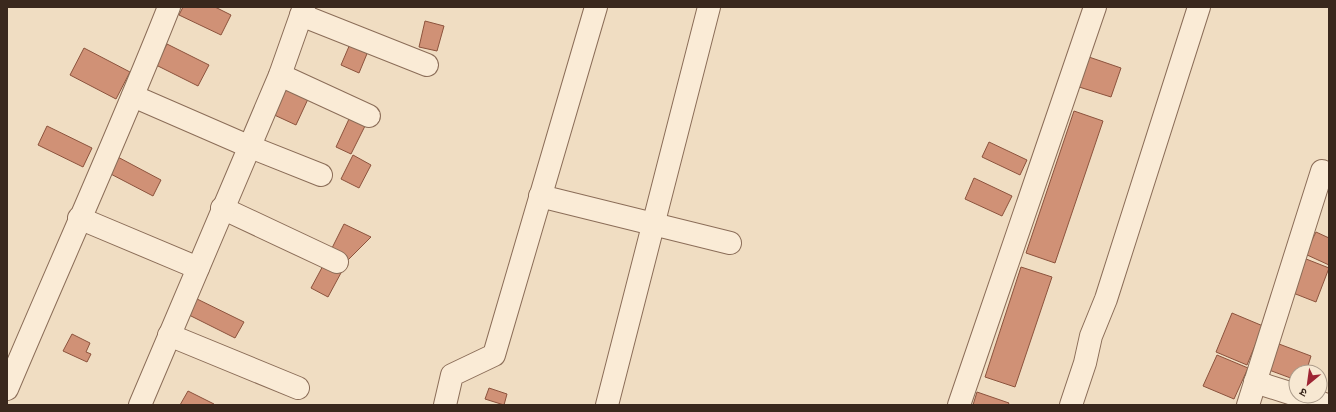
<svg xmlns="http://www.w3.org/2000/svg" width="1336" height="412" font-family="'Noto Serif','Noto Sans Devanagari',serif">
  <style>
    .building { fill: #d09176; stroke: #8c533d }
    .lines { fill: none; stroke-linecap: round; stroke-linejoin: round }
    .minor-casing { stroke: #8b6d58; stroke-width: 24 }
    .minor { stroke: #faebd6; stroke-width: 22 }
  </style>
  <rect width="100%" height="100%" fill="#f0ddc2"/>
  <g class="building">
    <path d="M183 7H215L231 15 221 35 179 15Z"/>
    <path d="M425 21 444 26 437 51 419 47Z"/>
    <path d="M353 37 371 44 359 73 341 65Z"/>
    <path d="M167 44 209 65 198 86 156 65Z"/>
    <path d="M84 48 130 72 116 99 70 75Z"/>
    <path d="M1086 56 1121 68 1111 97 1076 86Z"/>
    <path d="M283 87 308 99 296 125 270 113Z"/>
    <path d="M1074 111 1103 121 1055 263 1026 253Z"/>
    <path d="M349 119 365 126 351 154 336 147Z"/>
    <path d="M47 126 92 148 83 167 38 145Z"/>
    <path d="M989 142 1027 160 1020 175 982 157Z"/>
    <path d="M114 155 161 180 153 196 105 171Z"/>
    <path d="M353 155 371 165 359 188 341 179Z"/>
    <path d="M974 178 1012 196 1002 216 965 199Z"/>
    <path d="M344 224 371 237 348 260 330 252Z"/>
    <path d="M1316 232 1329 238V265L1305 254Z"/>
    <path d="M1301 257 1329 268 1316 302 1288 291Z"/>
    <path d="M325 262 342 271 328 297 311 288Z"/>
    <path d="M1021 267 1052 277 1015 387 985 377Z"/>
    <path d="M193 297 244 322 235 338 185 313Z"/>
    <path d="M1232 313 1263 326 1247 365 1216 352Z"/>
    <path d="M72 334 90 343 86 352 91 354 87 362 63 351Z"/>
    <path d="M1279 344 1311 356 1306 372H1296V380L1269 370Z"/>
    <path d="M1217 355 1248 368 1234 399 1203 386Z"/>
    <path d="M489 388 507 394 504 405 485 399Z"/>
    <path d="M188 391 214 404 213 405H180Z"/>
    <path d="M977 392 1009 403 1008 405H973Z"/>
  </g>
  <g class="lines">
    <g class="minor-casing">
      <g id="minor">
        <path d="M301 15 427 65"/>
        <path d="M280 75 369 116"/>
        <path d="M133 96 248 146 321 175"/>
        <path d="M540 196 730 243"/>
        <path d="M222 208 337 262"/>
        <path d="M79 218 198 268"/>
        <path d="M169 335 298 388"/>
        <path d="M1255 382 1296 395"/>
        <path d="M7 389C61 261 118 136 169 7"/>
        <path d="M1300 396 1327 405"/>
        <path d="M140 405 280 75 304 7"/>
        <path d="M445 405 452 375 494 355 596 7"/>
        <path d="M607 405 709 7"/>
        <path d="M959 405 1095 7"/>
        <path d="M1071 405 1085 363 1091 336 1106 299 1199 7"/>
        <path d="M1248 405 1322 171"/>
      </g>
    </g>
    <use href="#minor" class="minor"/>
  </g>
  <rect width="1336" height="412" fill="none" stroke="#3a281d" stroke-width="16"/>
  <g transform="translate(1308 384) rotate(209)"><circle r="19" fill="#f7e8d2" stroke="#ab9b8a"/>
  <path d="M0-3L7 15L0 10L-7 15Z" fill="#9e2534"/>
  <text y="-6" font-size="11" font-weight="bold" text-anchor="middle" fill="#3a281d">उ</text>
  </g>
</svg>
